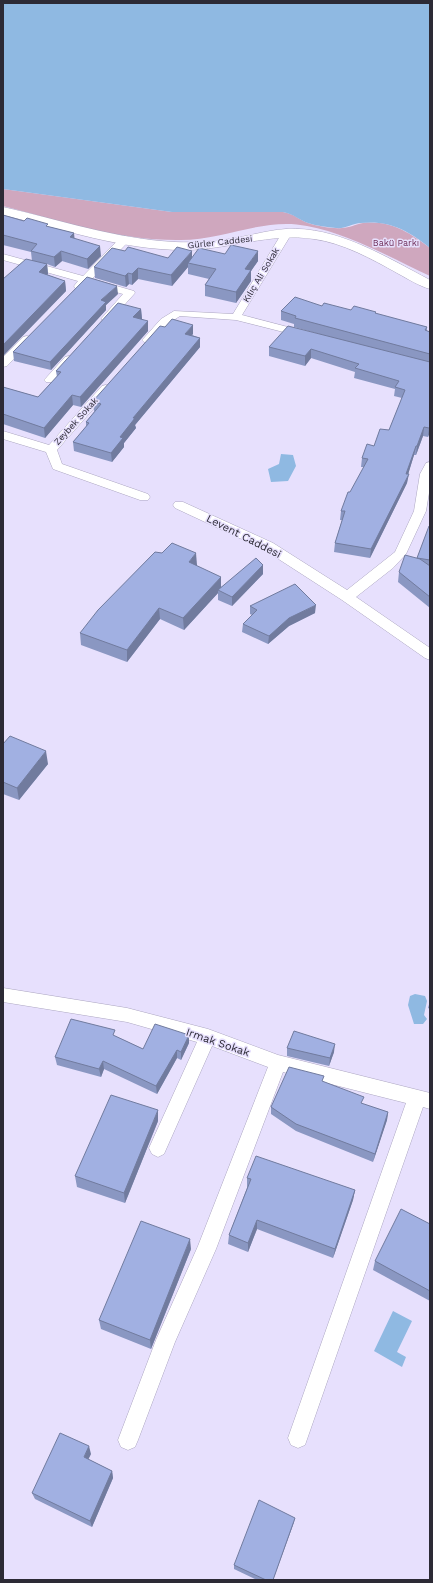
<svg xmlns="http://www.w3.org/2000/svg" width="433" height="1583" font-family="'Work Sans',sans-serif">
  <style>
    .green { fill: #cfa7be }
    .water { fill: #8fb9e2 }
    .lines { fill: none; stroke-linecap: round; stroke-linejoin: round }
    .minor-casing { stroke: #aca6c1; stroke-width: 1 }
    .tertiary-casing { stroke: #aca6c1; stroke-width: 1 }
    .minor { fill: #fff; fill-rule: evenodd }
    .tertiary { fill: #fff; fill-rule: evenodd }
    .wall { fill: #8a97c2 }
    .shaded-wall { fill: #717b9e }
    .building { fill: #a1b0e2; stroke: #717b9e }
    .labels { text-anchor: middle; stroke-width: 3; stroke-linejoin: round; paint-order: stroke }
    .far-street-label { font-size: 9px; fill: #2c2a35; stroke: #e7e0fd }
    .far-park-label { font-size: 9px; fill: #70305a; stroke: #e7e0fd }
    .street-label { font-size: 11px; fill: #2c2a35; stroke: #e7e0fd }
  </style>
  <rect width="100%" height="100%" fill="#e7e0fd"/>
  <path class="green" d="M3 189 172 212H283C295 214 299 220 308 223 317 226 332 229 342 228 349 228 356 224 363 223 390 220 409 232 430 248V276C391 258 350 234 307 226 265 217 223 240 181 240 120 241 61 221 3 206Z"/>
  <g class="water">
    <path d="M3 3H430V248C407 230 390 220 360 223 351 224 345 229 336 228 327 227 317 226 308 223 299 220 294 214 283 212H172L3 189Z"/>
    <path d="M281 454 293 455 296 466 288 481 271 482 268 469 279 464Z"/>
    <path d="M415 994 425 996 427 1001 424 1015 427 1019 423 1024H414L408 1005 410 996Z"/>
    <path d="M393 1311 412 1321 397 1352 406 1357 402 1367 374 1351Z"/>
  </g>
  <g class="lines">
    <g class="minor-casing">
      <g id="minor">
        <path d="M287 230 292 233 242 315 307 332 308 334 307 336 303 337 236 320 180 316 169 323 152 342H144L142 340 144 338 161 319 174 311 233 314 282 233Z"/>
        <path d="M125 236 130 239 129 241 92 279 134 291 135 293 110 321 106 322 101 319 123 294 87 284 83 288H75L74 286 78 281 3 260V254L83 276 121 237Z"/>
        <path d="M27 336 31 337 33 339 31 341 7 366 3 367V357L23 337Z"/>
        <path d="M69 356 73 357 75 359 73 361 54 382H46L44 380 46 378 65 357Z"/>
        <path d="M106 385 110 386 112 388 110 390 57 450 62 464 148 494 150 497 148 500H140L53 469 46 452 3 439V431L49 445 102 386Z"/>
        <path d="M430 462V487L426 511 406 554 393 568 356 597 430 648V660L425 658 342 600 263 549 175 508 173 505 175 502H183L273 543 347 590 395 552 414 511 420 474 426 463Z"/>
        <path d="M3 988 127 1008 208 1029 278 1055 430 1093V1109L423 1107 305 1445 298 1448 291 1445 288 1438 406 1103 283 1072 216 1249 175 1342 138 1440 135 1447 128 1450 121 1447 118 1440 156 1340 198 1246 268 1067 212 1046 164 1154 158 1157 152 1154 149 1148 197 1042 127 1022 3 1002Z"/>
      </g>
    </g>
    <g class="tertiary-casing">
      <path id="tertiary" d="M3 207C60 220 116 239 175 242 197 243 219 241 241 237 256 234 271 230 286 229 337 226 386 257 430 280V289C419 286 408 279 397 273 372 259 343 243 314 239 271 232 228 250 184 250 122 250 63 229 3 215Z"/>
    </g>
    <use href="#minor" class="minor"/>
    <use href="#tertiary" class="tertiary"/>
  </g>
  <g class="wall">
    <path d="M3 215 24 221 74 233V238L101 256 88 269 62 261 55 267 47 264 48 274 47 275 65 281 66 291 3 356V279L32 261 31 252 3 245Z"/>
    <path d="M168 258H192L258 261 251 271V281L236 303 205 296V285L209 279 188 274V267L172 286 138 279 132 285 129 284 126 287 95 278 94 267Z"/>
    <path d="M118 294 106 305V310L51 370 14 361 13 352Z"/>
    <path d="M141 309 142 320 148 331 81 407 73 405 45 438 3 424V387L38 397 57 377 56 371Z"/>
    <path d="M351 310 376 314 427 327V331L430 332V432L428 437 423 436 416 455H414L408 474 407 483 370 558 334 552 335 543 342 520H340L341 511 364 467H361L362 458 389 430 402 398 394 396 395 389 354 378 355 372 311 358 305 366 269 356V347L319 334 294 327V324L281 320V311Z"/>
    <path d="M193 334 192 335 200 338V347L135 425 136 428 124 443V447L112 462 74 451 73 442 86 427V422L95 411H94L93 401Z"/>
    <path d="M430 526V608L398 582 399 572 417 558Z"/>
    <path d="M196 565 221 587 263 565V574L232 606 218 600V593L184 630 160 619 127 662 81 645 80 633 197 565Z"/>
    <path d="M250 606 315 613 289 626 268 644 242 632 243 624 252 615 250 614Z"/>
    <path d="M3 744 48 764 19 800 3 794Z"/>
    <path d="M430 1001V1009L428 1008Z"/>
    <path d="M115 1036 143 1049 189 1043 181 1060 177 1058 157 1094 104 1069 101 1077 57 1065 55 1057Z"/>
    <path d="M287 1048 334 1052 329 1066 287 1056Z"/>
    <path d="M323 1082 362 1104 388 1112 387 1120 373 1162 296 1131 271 1114V1107Z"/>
    <path d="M158 1121 125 1203 77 1187 75 1176Z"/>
    <path d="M247 1178 355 1190 353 1200 333 1258 257 1229 248 1252 228 1244 229 1235 247 1188Z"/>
    <path d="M430 1224V1301L373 1270 375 1261Z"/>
    <path d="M191 1249 151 1349 101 1329 99 1320Z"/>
    <path d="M91 1454 88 1459 112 1471 113 1478 92 1527 35 1499 32 1493Z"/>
    <path d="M294 1522 273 1580H257L234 1569V1565Z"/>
  </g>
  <g class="shaded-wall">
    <path d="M74 233 75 243 70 237Z"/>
    <path d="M100 246 101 256 88 269 87 259Z"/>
    <path d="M61 251 62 261 55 267 54 257Z"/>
    <path d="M192 251V262L188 263V267L172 286 171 275Z"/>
    <path d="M258 251V261L251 271V281L236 303V292L245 269Z"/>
    <path d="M47 264 48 274 40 282 39 272Z"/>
    <path d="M138 268V279L132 285V274Z"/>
    <path d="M128 273 129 284 126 287 125 276Z"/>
    <path d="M65 281 66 291 3 356V345Z"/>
    <path d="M117 286 118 294 106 305V310L51 370 50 362 101 300Z"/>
    <path d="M141 309 142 319 134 327 133 317Z"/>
    <path d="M148 321V331L81 407 80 397Z"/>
    <path d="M193 325V334L186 343 185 334Z"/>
    <path d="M200 338V347L135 425 136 428 124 443V447L112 462 111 453 120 437 133 418Z"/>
    <path d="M311 349V358L305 366V356Z"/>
    <path d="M72 395 73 405 45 438 44 428Z"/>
    <path d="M424 427 423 436 416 455 417 446Z"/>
    <path d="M430 427V432L428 437 429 428Z"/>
    <path d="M416 446 414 455 407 478 409 474 407 483 370 558 371 549 406 474Z"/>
    <path d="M196 553 197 565 189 573V562Z"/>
    <path d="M263 565V574L232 606V597Z"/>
    <path d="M221 577V589L218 590V593L184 630 183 618Z"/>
    <path d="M316 605 315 613 289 626 268 644 269 636 289 618Z"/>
    <path d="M159 608 160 619 127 662V650Z"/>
    <path d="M46 751 48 764 19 800 17 788Z"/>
    <path d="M189 1035V1043L181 1060V1052Z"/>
    <path d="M335 1044 334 1052 329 1066 330 1058Z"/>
    <path d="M177 1050V1058L157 1094 156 1086Z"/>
    <path d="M103 1061 104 1069 101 1077 99 1069Z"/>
    <path d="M158 1110V1121L125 1203 124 1193Z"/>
    <path d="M388 1112 387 1120 373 1162 375 1154Z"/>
    <path d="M355 1190 353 1200 333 1258 335 1249Z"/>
    <path d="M257 1220V1229L248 1252V1243Z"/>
    <path d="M190 1239 191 1249 151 1349 150 1340Z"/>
    <path d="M89 1446 91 1454 86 1464 84 1457Z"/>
    <path d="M112 1471 113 1478 92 1527 90 1521Z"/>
    <path d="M295 1518 294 1522 273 1580Z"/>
  </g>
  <g class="building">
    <path d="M3 215 24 221 27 218 48 224 46 226 74 233 70 237 100 246 87 259 61 251 54 257 31 251 37 244 3 235Z"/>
    <path d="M231 245 258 251 245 269 251 270 236 292 205 285 216 269 188 263 199 248 225 254Z"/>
    <path d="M128 247 168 258 177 247 192 251 171 275 138 268 132 274 128 273 125 276 94 267 112 248 125 251Z"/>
    <path d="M26 259 47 264 39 272 65 281 3 345V279Z"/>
    <path d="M87 277 117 286 101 300 106 302 50 362 13 352Z"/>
    <path d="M295 297 322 306 324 303 351 310 354 306 376 312 375 313 427 327 425 330 430 332V354L295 318 296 316 281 311Z"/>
    <path d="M118 303 141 309 133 317 148 321 80 397 72 395 44 428 3 414V387L38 397 61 372 56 371Z"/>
    <path d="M172 319 193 325 185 334 200 338 133 418H135L120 437 123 438 111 453 73 442 89 423 86 422 101 404 93 401 160 326 165 327Z"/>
    <path d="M288 326 430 362V427L429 428 424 427 417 446H416L406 474H409L371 549 335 543 345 511H341L348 492H350L368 459 362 458 367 444 374 446 380 429 389 430 405 390 395 387 399 381 355 368 359 364 311 349 305 356 269 347Z"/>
    <path d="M429 526H430V560L417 558Z"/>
    <path d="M172 543 196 553 189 562 221 577 183 618 159 608 127 650 80 633 98 610 155 552 162 553Z"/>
    <path d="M405 555 420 559 430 566V597L399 572Z"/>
    <path d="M256 558 263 565 232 597 218 590Z"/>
    <path d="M295 584 316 605 289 618 269 636 243 624 257 610 250 606Z"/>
    <path d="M10 736 46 751 17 788 3 782V744Z"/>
    <path d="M71 1019 115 1030 113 1035 143 1049 155 1024 189 1035 181 1052 177 1050 156 1086 103 1061 99 1069 55 1057Z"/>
    <path d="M294 1031 335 1044 330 1058 287 1048Z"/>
    <path d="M289 1067 324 1076 322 1081 364 1097 361 1103 388 1112 375 1154 296 1124 271 1107Z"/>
    <path d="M111 1095 158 1110 124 1193 75 1176Z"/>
    <path d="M256 1156 355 1190 335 1249 257 1220 248 1243 229 1235 251 1179 247 1178Z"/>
    <path d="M401 1209 430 1224V1291L375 1261Z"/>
    <path d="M141 1221 190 1239 150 1340 99 1320Z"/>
    <path d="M60 1433 89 1446 84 1457 112 1471 90 1521 32 1493Z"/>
    <path d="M259 1500 295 1518 273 1580H266L234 1565Z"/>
  </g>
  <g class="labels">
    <g class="far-street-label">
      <text transform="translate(220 242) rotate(-6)" y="3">Gürler Caddesi</text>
      <text transform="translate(261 275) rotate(-59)" y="3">Kılıç Ali Sokak</text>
      <text transform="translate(76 421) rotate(-48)" y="3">Zeybek Sokak</text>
    </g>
    <g class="far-park-label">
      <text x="396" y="246">Bakü Parkı</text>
    </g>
    <g class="street-label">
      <text transform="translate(244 536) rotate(27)" y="4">Levent Caddesi</text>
      <text transform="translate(218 1042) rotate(19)" y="4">Irmak Sokak</text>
    </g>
  </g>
  <rect width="433" height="1583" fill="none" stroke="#2c2a35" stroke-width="8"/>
</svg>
